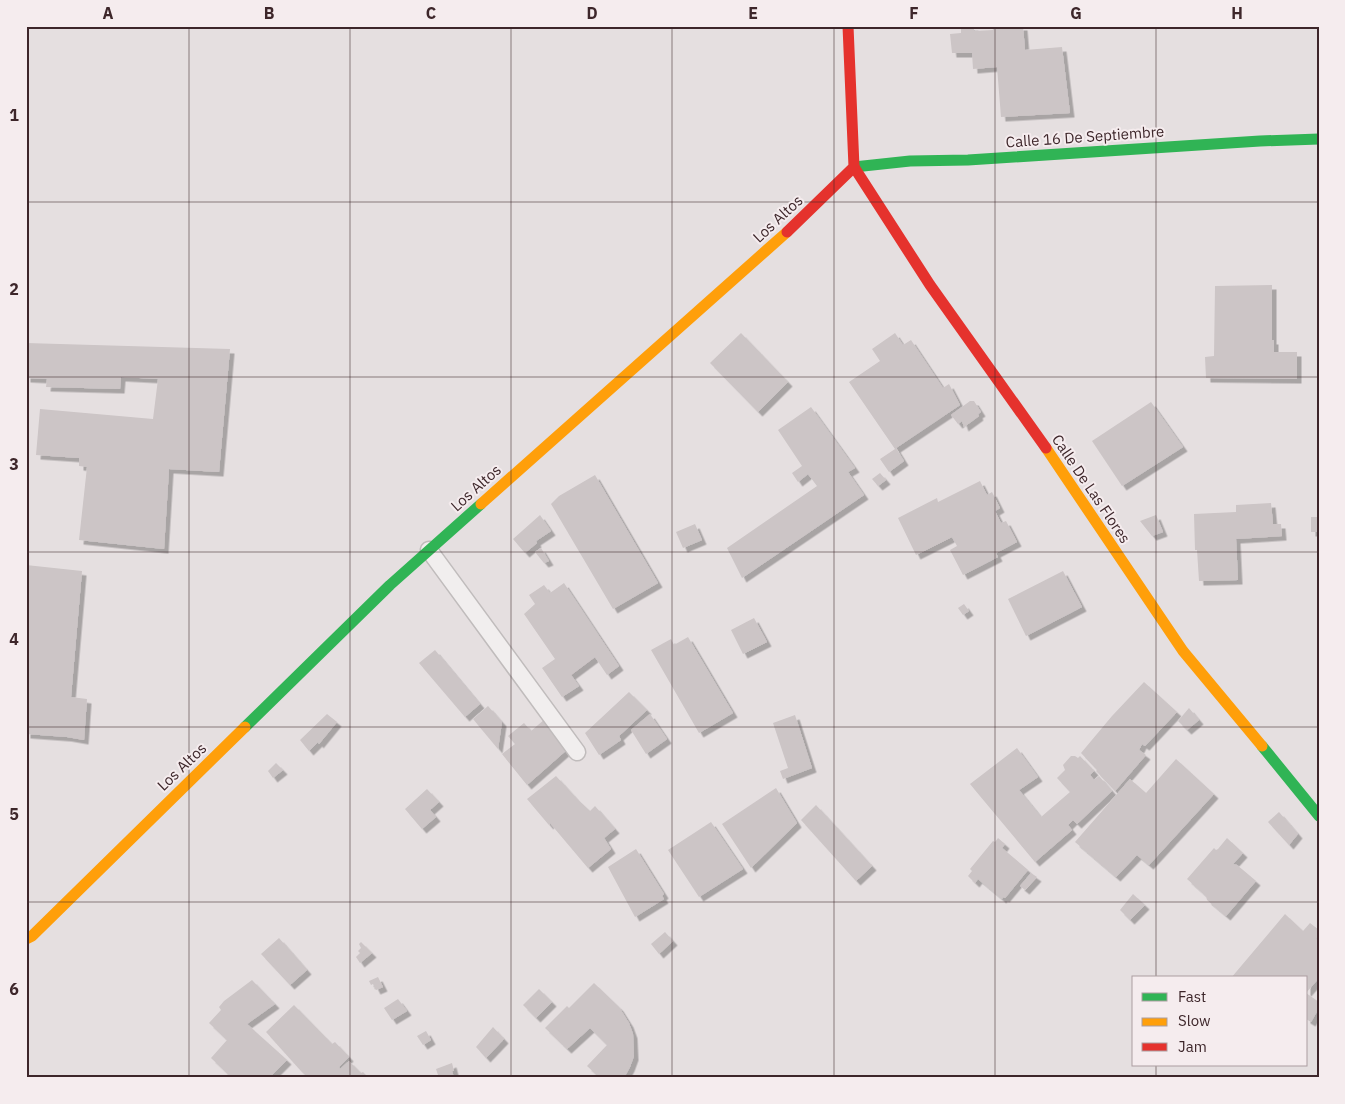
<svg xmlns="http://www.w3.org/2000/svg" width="1345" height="1104" font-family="'IBM Plex Sans',sans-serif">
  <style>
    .building { fill: #ccc5c6; filter: url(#shadow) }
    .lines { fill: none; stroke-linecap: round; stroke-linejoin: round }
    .lane-casing { stroke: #c0bcbc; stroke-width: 19 }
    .lane { stroke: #f1eeee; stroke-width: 16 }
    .fast { stroke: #30b455; stroke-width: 11 }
    .slow { stroke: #ff9f0a; stroke-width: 11 }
    .jam { stroke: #e5322d; stroke-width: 11 }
    .grid { fill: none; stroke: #3d262a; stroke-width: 1; stroke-opacity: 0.55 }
    .labels { text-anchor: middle; stroke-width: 4; stroke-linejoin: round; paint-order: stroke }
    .street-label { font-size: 15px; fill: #3d262a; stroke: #f5ecee }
    .neatline { fill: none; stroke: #3d262a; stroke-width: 2 }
    .grid-label { font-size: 16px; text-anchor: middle; font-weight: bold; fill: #3d262a }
  </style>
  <defs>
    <filter id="shadow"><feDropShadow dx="4.5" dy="4.5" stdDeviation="0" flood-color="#0004"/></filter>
  </defs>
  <rect width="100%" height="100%" fill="#e5dfe0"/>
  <g class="building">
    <path d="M961 26H974V31L993 30 992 26H1023L1025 50 1062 47 1070 113 1001 117 997 67 973 69 972 53H952L950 34 961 33Z"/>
    <path d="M1272 285V340H1274V352H1297V379L1206 378 1205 357 1214 356 1215 286Z"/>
    <path d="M741 333 788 382 758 412 710 363Z"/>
    <path d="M895 333 903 345 911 340 943 388 949 384 960 405 896 448 904 461 889 472 880 459 895 449 849 382 880 361 872 349Z"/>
    <path d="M26 343 230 349 219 472 169 469 164 549 79 540 87 467 79 466V458L36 455 40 409 153 419 158 379 121 377 120 389 46 387 47 379 26 378Z"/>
    <path d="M970 401H974L981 412 978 414 979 416 964 427 962 421 958 424 951 415Z"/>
    <path d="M1151 402 1183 447 1122 486 1092 441Z"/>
    <path d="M811 407 855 468 848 472 864 495 742 578 727 548 817 486 808 474 798 482 792 473 802 466 778 430Z"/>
    <path d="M880 473 886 480 878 486 872 479Z"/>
    <path d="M595 475 658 583 613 609 551 504 559 496Z"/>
    <path d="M980 481 987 495 992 492 1000 508 995 511 1001 523 1006 521 1017 542 996 553 998 557 963 575 950 550 957 546 952 537 916 555 898 518 937 498 938 502Z"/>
    <path d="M1271 503 1273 524H1281L1282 536 1236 539 1238 580 1199 581 1197 550H1195L1194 514 1236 512V505Z"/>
    <path d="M540 515 551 531 536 541 537 543 525 553 513 539Z"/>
    <path d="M1156 515 1163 532 1152 536 1140 521Z"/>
    <rect x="1311" y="517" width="8" height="15"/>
    <path d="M695 524 702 540 683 548 676 532Z"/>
    <path d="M541 548 549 561 544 563 535 552Z"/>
    <path d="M26 565 82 571 71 697 87 699 84 740 67 737 26 734Z"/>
    <path d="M1063 571 1082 607 1026 636 1008 599Z"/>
    <path d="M564 583 619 666 607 675 595 657 571 675 579 686 562 697 542 668 555 659 524 614 535 604 529 595 544 585 550 593Z"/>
    <path d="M964 604 969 611 963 615 958 608Z"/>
    <path d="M754 618 767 642 743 654 731 630Z"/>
    <path d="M688 637 733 713 699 733 651 650 671 639 674 645Z"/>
    <path d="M435 650 480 704 465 717 419 663Z"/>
    <path d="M1144 682 1177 712 1145 746 1142 744 1139 750 1146 755 1115 791 1096 771 1097 770 1081 753 1112 716Z"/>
    <path d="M629 692 647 710 619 736 621 740 599 755 585 733Z"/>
    <path d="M488 706 502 722 498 749 473 719Z"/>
    <path d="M1189 708 1199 720 1187 730 1178 721Z"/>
    <path d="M327 714 337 722 319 744 318 742 309 751 300 740Z"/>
    <path d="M650 714 667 739 646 754 631 730Z"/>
    <path d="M795 715 812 768 783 779 780 771 788 768 773 723Z"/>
    <path d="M545 719 569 748 527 785 502 754 515 744 508 736 524 723 531 731Z"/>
    <path d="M1017 748 1038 777 1019 790 1041 817 1070 792 1057 778 1065 770 1063 765 1071 756H1075L1078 758 1080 756 1094 771 1090 775 1094 780 1099 776 1112 791 1077 824 1073 820 1068 825 1072 830 1035 862 970 784Z"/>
    <path d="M1176 759 1214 794 1149 865 1137 855 1116 877 1075 842 1130 779 1146 793Z"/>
    <path d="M276 763 283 770 273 778 268 771Z"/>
    <path d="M556 776 576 798 590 811 595 806 615 829 604 838 611 849 588 868 550 823 549 825 527 799Z"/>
    <path d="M776 788 797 823 751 868 722 824Z"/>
    <path d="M427 789 439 802 430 810 436 817 422 829 405 809Z"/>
    <path d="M816 805 872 866 856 881 801 820Z"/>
    <path d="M1279 812 1298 834 1289 845 1268 822Z"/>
    <path d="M711 822 743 869 699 897 668 850Z"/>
    <path d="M998 838 1005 844 1002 848 1028 870 1005 898 1003 897 1002 899 978 879 975 883 968 876 972 871 970 869 993 841 995 842Z"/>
    <path d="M1227 838 1243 853 1233 864 1237 865 1256 881 1226 916 1207 900 1206 896 1187 879 1214 848 1216 850 1218 849Z"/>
    <path d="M636 849 664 894 662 896 664 899 635 917 608 867Z"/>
    <path d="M1031 873 1037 877 1025 890 1020 886Z"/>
    <path d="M1133 894 1145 905 1130 920 1120 910Z"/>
    <path d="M1285 914 1303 931 1310 923 1319 930V934L1316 939 1319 941V978L1306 993 1319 1002V1008L1311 1022 1306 1019V978H1231Z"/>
    <path d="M665 932 673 941 659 954 651 944Z"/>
    <path d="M279 938 307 970 290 985 261 954Z"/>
    <path d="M361 942 372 953 360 963 356 957 360 953 358 951 361 948 359 944Z"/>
    <path d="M378 977 383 987 376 990 373 984 371 985 369 981Z"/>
    <path d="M252 980 275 1004 247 1024 287 1060 269 1078H226L229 1075 211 1058 227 1040 209 1023 221 1010 219 1007 224 1001Z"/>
    <path d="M594 983 619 1007 629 1023 633 1034 634 1056 630 1067 624 1078H600L587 1066 607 1045 590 1028 567 1049 545 1028 567 1006 569 1008Z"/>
    <path d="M539 989 552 1002 536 1018 523 1005Z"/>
    <path d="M398 999 407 1011 392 1020 384 1008Z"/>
    <path d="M294 1005 332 1044 335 1042 349 1057 339 1067 340 1069 349 1061 361 1073 363 1072 369 1078H309L302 1072 266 1032Z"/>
    <path d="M493 1027 504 1039 486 1058 476 1047Z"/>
    <path d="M426 1031 431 1040 423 1045 417 1036Z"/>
    <path d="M452 1063 454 1071H452L454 1078H439L436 1069Z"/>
  </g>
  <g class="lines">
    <g class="lane-casing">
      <path id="lane" d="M429 550 577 752"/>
    </g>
    <use href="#lane" class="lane"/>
    <g class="fast">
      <path d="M854 167 910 161 968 160 1260 141 1319 139"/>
      <path d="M245 727 390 585 481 504"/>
      <path d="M1262 746 1319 816"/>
    </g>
    <g class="slow">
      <path d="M1046 448 1183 651 1262 746"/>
      <path d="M481 504 787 232"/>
      <path d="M26 939 32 936 245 727"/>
    </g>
    <g class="jam">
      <path d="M854 167 930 285 1046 448"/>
      <path d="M787 232 854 167 848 26"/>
    </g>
  </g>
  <path class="grid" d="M189 26V1078M350 26V1078M511 26V1078M672 26V1078M834 26V1078M995 26V1078M1156 26V978M26 202H1319M26 377H1319M26 552H1319M26 727H1319M26 902H1319M1156 1065V1078"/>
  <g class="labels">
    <g class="street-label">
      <text transform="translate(1085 137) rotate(-4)" y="5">Calle 16 De Septiembre</text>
      <text transform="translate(778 219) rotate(-43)" y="5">Los Altos</text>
      <text transform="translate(476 488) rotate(-42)" y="5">Los Altos</text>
      <text transform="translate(1091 489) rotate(56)" y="5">Calle De Las Flores</text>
      <text transform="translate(182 767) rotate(-44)" y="5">Los Altos</text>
    </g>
  </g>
  <rect width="1345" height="1104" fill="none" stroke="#f5ecee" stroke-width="55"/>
  <rect x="1132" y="976" width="175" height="90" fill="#f5ecee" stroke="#ab9da0"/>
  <rect x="1142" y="993" width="25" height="8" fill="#30b455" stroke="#ab9da0"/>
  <text x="1178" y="1002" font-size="15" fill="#3d262a">Fast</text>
  <rect x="1142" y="1018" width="25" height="8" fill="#ff9f0a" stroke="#ab9da0"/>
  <text x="1178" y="1026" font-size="15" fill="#3d262a">Slow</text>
  <rect x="1142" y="1043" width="25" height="8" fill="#e5322d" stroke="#ab9da0"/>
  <text x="1178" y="1052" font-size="15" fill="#3d262a">Jam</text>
  <rect x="28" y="28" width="1290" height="1048" class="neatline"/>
  <g class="grid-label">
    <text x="108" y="19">A</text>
    <text x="269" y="19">B</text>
    <text x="431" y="19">C</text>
    <text x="592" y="19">D</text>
    <text x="753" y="19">E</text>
    <text x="914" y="19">F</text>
    <text x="1076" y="19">G</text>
    <text x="1237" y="19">H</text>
    <text x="14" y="121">1</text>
    <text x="14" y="295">2</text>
    <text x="14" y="470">3</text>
    <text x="14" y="645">4</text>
    <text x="14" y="820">5</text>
    <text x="14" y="995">6</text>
  </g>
</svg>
